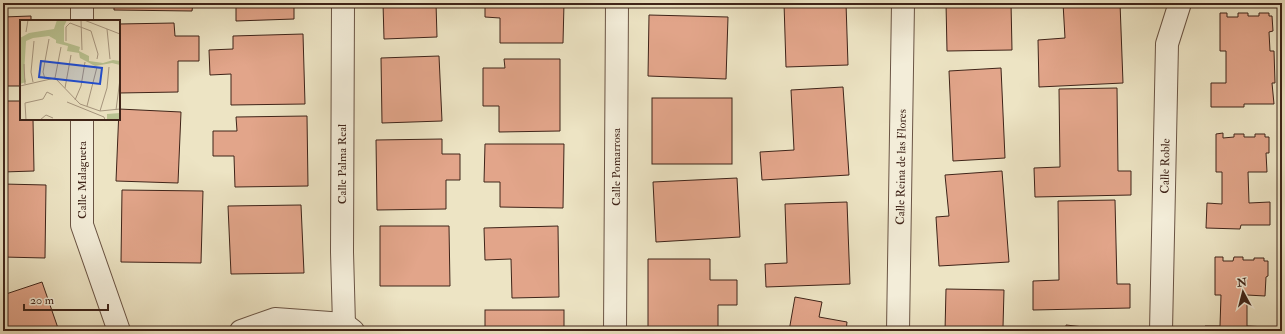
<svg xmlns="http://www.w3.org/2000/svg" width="1285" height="334" font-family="'IM FELL Double Pica',serif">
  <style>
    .building { fill: #e2a58a; stroke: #3f2419 }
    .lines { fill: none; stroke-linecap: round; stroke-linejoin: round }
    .street-casing { stroke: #6a5444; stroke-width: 24 }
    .street { stroke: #f3edd9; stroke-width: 22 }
    .labels { text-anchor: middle; stroke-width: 3; stroke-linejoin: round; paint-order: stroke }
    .street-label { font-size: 12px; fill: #3f2419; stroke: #f3edd9 }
    .inset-road { fill: none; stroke: #a79780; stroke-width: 1 }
    .view { fill: #1d4ed8; fill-opacity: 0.15; stroke: #1d4ed8; stroke-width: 2 }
    .inset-edge { fill: none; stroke: #3f2419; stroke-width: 2 }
  </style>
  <rect width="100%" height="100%" fill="#ede4c4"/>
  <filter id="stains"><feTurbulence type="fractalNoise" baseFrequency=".005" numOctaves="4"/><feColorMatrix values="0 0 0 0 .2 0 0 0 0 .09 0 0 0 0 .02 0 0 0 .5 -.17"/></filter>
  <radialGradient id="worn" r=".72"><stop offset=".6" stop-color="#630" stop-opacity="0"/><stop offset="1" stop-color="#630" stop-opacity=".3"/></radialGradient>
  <g class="building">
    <path d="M114 3H193L192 11 114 10Z"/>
    <path d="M236 3H294V19L236 21Z"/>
    <path d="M383 3H436L437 37 384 39Z"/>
    <path d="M485 3H564L563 43H500V18L485 17Z"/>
    <path d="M784 3H846L848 65 786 67Z"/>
    <path d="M946 3H1011L1012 50 947 51Z"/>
    <path d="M1063 3H1120L1123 83 1039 87 1038 40 1065 38Z"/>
    <path d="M1220 13H1227V17H1238V13H1248V16H1259V13H1269V16H1272L1273 31 1269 32 1270 51H1274L1275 83H1272L1274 104H1244V107H1211V83H1226V51H1220Z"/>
    <path d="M649 15 728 17 726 79 648 76Z"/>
    <path d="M31 16V21H21V86H3V17Z"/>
    <path d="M174 23 175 36H199V61H178V92L119 93V24Z"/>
    <path d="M303 34 305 104 231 105V74L210 75 209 50 233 49V36Z"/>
    <path d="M439 56 442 121 382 123 381 58Z"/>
    <path d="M504 59H560V131L499 132V106H483V68H505Z"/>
    <path d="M1001 68 1005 158 953 161 949 71Z"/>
    <path d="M843 87 849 175 762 180 760 152 794 150 791 90Z"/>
    <path d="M1117 88 1118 171H1131V195L1035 197 1034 168 1060 167 1059 89Z"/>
    <rect x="652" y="98" width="80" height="66"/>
    <path d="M3 101H21V119H33L34 171 3 172Z"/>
    <path d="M119 109 181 112 178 183 116 181Z"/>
    <path d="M307 116 308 186 235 187 234 156H213V131H237L236 117Z"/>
    <path d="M1223 133V138L1234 137V134H1244V137H1255V134H1265V137H1269V153H1266L1267 172H1248L1249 203 1270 202V225H1241L1240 229 1206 228 1207 203 1222 204V172H1216V134Z"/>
    <path d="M442 139V154H460V180H446V209L377 210 376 140Z"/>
    <path d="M485 144H564L563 208 500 207V182H484Z"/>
    <path d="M1002 171 1009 262 939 266 936 217 949 216 945 175Z"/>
    <path d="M737 178 740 237 656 242 653 182Z"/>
    <path d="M3 184 46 185 45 258 3 257Z"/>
    <path d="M122 190 203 191 201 263 121 262Z"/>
    <path d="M1115 200 1117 284H1130V308L1033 310V281L1059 280 1058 201Z"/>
    <path d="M847 202 850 284 766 287 765 264 787 263 785 204Z"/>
    <path d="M301 205 304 273 231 274 228 206Z"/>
    <path d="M380 226H449L450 286H380Z"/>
    <path d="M558 226 559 297 512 298 511 259 485 260 484 228Z"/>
    <path d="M1215 257H1223V261H1233L1234 257H1243V260H1254V258H1264V261H1268V276L1266 277 1265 296 1247 295V326L1268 327V331H1205V326H1220L1221 295H1215Z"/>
    <path d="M648 259H710V280H737V305H718V330L648 331Z"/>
    <path d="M42 282 59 331H3V295Z"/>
    <path d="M946 289 1004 290 1003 327H979V331H945Z"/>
    <path d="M795 297 822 302 819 317 847 322 846 331H789Z"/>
    <rect x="485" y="310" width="79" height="21"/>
    <path d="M1066 325 1120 331H1066Z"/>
  </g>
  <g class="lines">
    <g class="street-casing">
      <g id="street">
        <path d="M343 3 342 252 344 324"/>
        <path d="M82 21V3"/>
        <path d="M82 119V225L119 331"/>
        <path d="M241 331 275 319 344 324 353 331"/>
        <path d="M615 331 617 3"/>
        <path d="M898 331 903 3"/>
        <path d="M1161 331 1167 44 1180 3"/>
      </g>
    </g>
    <use href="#street" class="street"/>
  </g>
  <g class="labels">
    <g class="street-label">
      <text transform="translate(342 164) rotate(-90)" y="4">Calle Palma Real</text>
      <text transform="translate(1165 166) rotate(-89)" y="4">Calle Roble</text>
      <text transform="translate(616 167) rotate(-90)" y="4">Calle Pomarrosa</text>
      <text transform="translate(901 167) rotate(-89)" y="4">Calle Reina de las Flores</text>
      <text transform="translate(82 180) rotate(-90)" y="4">Calle Malagueta</text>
    </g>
  </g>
  <g transform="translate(20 20)">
    <rect width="100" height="100" fill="#ede4c4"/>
    <path d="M37 0H47L44 6V22L60 27 59 31 69 36V41L83 43 93 40 100 41V45L92 43 75 46 60 38 59 33 47 31 48 26 36 23V20L29 16 13 18 6 21 4 54 6 62 0 64V18L9 13 34 9ZM100 93V100H87V94Z" fill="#bac493"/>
    <path class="inset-road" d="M61 0 62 30M64 0 100 14M87 9 90 39M6 12 8 0M46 21V7L50 3 71 11 78 34 77 39M4 44 5 64M35 58 41 27M25 59 23 52 29 19M13 62 11 52 14 21M0 66 35 58 60 84 80 91 100 89M45 68 51 35M55 80 61 66 65 42M47 82 84 97 85 100M67 86 77 47M96 90 100 59M80 91 87 68 89 47M6 100 5 83 23 79 27 72 33 75M20 100 26 95 33 98"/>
    <path class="view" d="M21 41 82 48 80 64 19 57Z"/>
    <rect width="100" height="100" class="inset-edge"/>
  </g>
  <rect width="1285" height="334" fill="none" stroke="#ede4c4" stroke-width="16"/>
  <rect x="4" y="4" width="1277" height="326" fill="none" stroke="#3f2419" stroke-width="2"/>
  <rect x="8" y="8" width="1269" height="318" fill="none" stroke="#3f2419"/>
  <g transform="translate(1243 292) rotate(353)" stroke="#f3edd9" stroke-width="3" paint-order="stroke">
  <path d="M0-3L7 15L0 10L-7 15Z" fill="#3f2419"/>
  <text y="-6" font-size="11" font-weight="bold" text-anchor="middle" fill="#3f2419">N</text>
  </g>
  <path d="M24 304v6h84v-6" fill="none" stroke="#3f2419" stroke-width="2"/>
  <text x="30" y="304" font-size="12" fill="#3f2419" stroke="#f3edd9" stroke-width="3" paint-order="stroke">20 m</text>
  <rect width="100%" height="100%" filter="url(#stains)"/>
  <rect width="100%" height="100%" fill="url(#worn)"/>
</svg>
